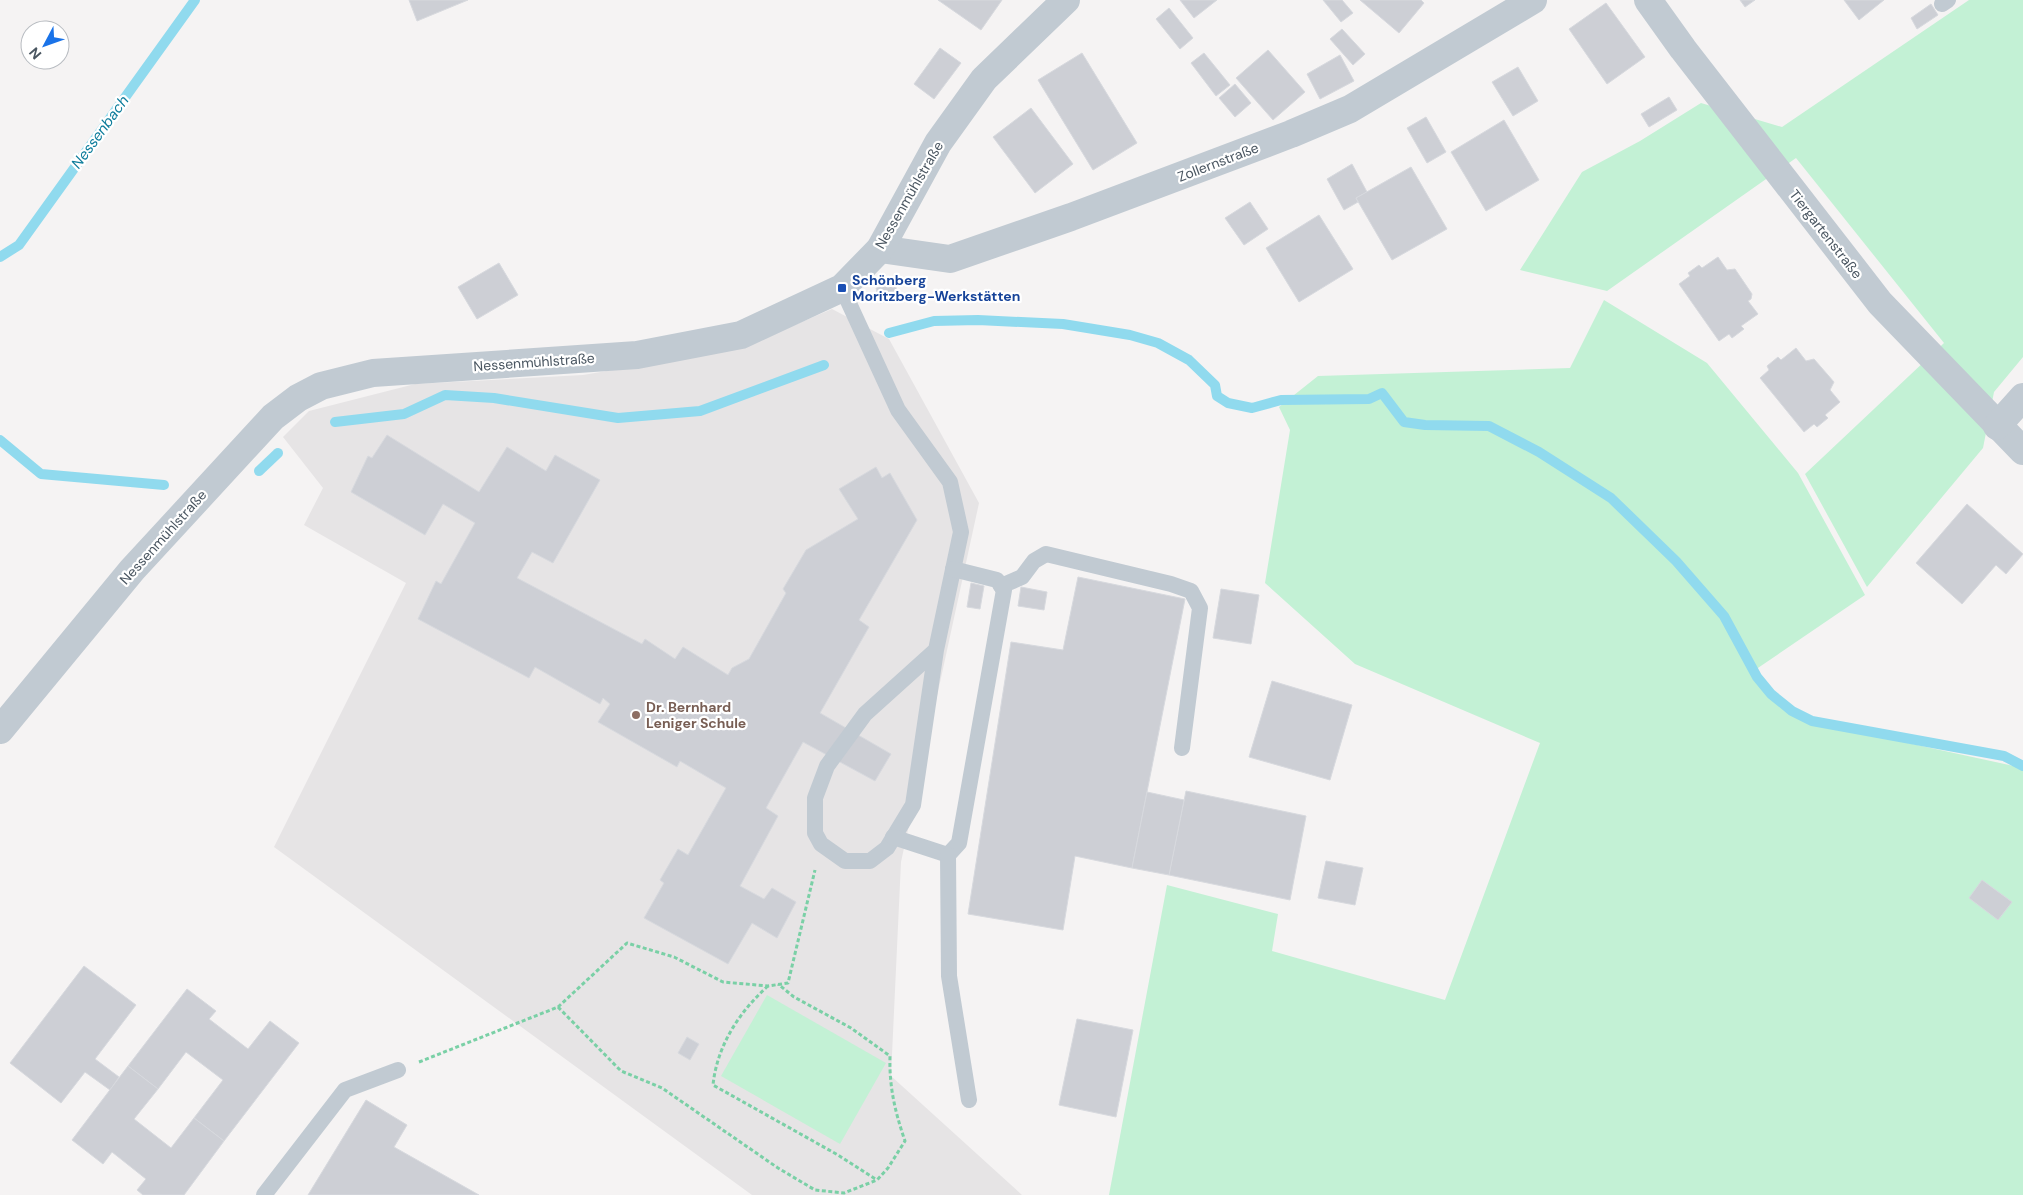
<svg xmlns="http://www.w3.org/2000/svg" width="2023" height="1195" font-family="'DM Sans',sans-serif">
  <style>
    .education { fill: #e6e4e5 }
    .green { fill: #c3f1d5 }
    .lines { fill: none; stroke-linecap: round; stroke-linejoin: round }
    .stream { stroke: #90daee; stroke-width: 10 }
    .building { fill: #cdcfd5; stroke: #d7d9de }
    .path { stroke: #7ad0a6; stroke-width: 3; stroke-dasharray: 4 2.5; stroke-linecap: butt }
    .service { stroke: #c1cad2; stroke-width: 16 }
    .minor { stroke: #c1cad2; stroke-width: 28 }
    .transit-dot { fill: #1a4fb4; stroke: #fff; stroke-width: 2 }
    .education-dot { fill: #8d6e63; stroke: #fff; stroke-width: 2 }
    .labels { text-anchor: middle; stroke-width: 4.5; stroke-linejoin: round; paint-order: stroke }
    .street-label { font-size: 14px; fill: #4a5661; stroke: #fff }
    .transit-label { font-size: 14px; font-weight: bold; fill: #164399; stroke: #fff; text-anchor: start }
    .education-label { font-size: 14px; font-weight: bold; fill: #785e54; stroke: #fff; text-anchor: start }
    .water-label { font-size: 15px; font-style: italic; fill: #0c7c9b; stroke: #fff }
  </style>
  <rect width="100%" height="100%" fill="#f5f3f3"/>
  <path class="education" d="M832 309 889 339 979 503 901 862 891 1076 1022 1195H752L274 847 406 583 304 525 323 488 283 437 309 411 415 384 583 375 701 355 750 344Z"/>
  <g class="green">
    <path d="M1969 0H2023V357L1994 392 1983 448 1867 587 1805 474 1944 343 1796 158 1607 291 1520 270 1582 172 1640 141 1701 103 1782 127Z"/>
    <path d="M1604 300 1707 363 1798 473 1865 595 1752 672 1772 697 1825 725 2023 768V1195H1109L1167 885 1278 914 1272 951 1445 1000 1540 743 1355 664 1265 583 1290 430 1279 407 1318 376 1570 368Z"/>
    <path d="M767 995 886 1063 840 1144 721 1076Z"/>
  </g>
  <g class="lines">
    <g class="stream">
      <path d="M0 257 19 245 195 0"/>
      <path d="M889 333 934 321 978 320 1063 324 1130 335 1158 343 1189 360 1215 385 1217 396 1228 403 1252 408 1281 400 1369 399 1382 393 1404 422 1425 425 1489 426 1539 452 1611 498 1676 561 1724 616 1757 677 1771 694 1792 711 1812 721 2004 756 2023 766"/>
      <path d="M335 422 404 414 445 395 494 398 618 418 700 411 824 365"/>
      <path d="M0 440 41 474 164 485"/>
      <path d="M259 471 278 453"/>
    </g>
  </g>
  <g class="building">
    <path d="M409 0H468L417 21Z"/>
    <path d="M938 0H1002L981 30Z"/>
    <path d="M1180 0H1217L1194 18Z"/>
    <path d="M1323 0H1342L1353 13 1341 22Z"/>
    <path d="M1360 0H1421L1424 3 1399 33Z"/>
    <path d="M1740 0H1755L1745 7Z"/>
    <path d="M1844 0H1884L1859 20Z"/>
    <path d="M1606 3 1645 57 1607 84 1569 29Z"/>
    <path d="M1931 4 1938 15 1917 29 1911 18Z"/>
    <path d="M1169 8 1193 38 1180 49 1156 19Z"/>
    <path d="M1342 29 1365 54 1353 65 1330 39Z"/>
    <path d="M940 48 961 63 934 99 914 84Z"/>
    <path d="M1268 50 1305 92 1273 120 1236 78Z"/>
    <path d="M1082 53 1137 143 1093 170 1038 80Z"/>
    <path d="M1204 53 1230 85 1216 96 1191 63Z"/>
    <path d="M1340 55 1354 81 1320 99 1307 74Z"/>
    <path d="M1518 67 1538 101 1513 116 1492 82Z"/>
    <path d="M1235 84 1251 103 1235 117 1219 98Z"/>
    <path d="M1669 97 1677 110 1649 127 1641 114Z"/>
    <path d="M1031 108 1073 164 1035 193 993 137Z"/>
    <path d="M1426 117 1446 152 1427 163 1407 128Z"/>
    <path d="M1504 120 1539 180 1486 211 1451 152Z"/>
    <path d="M1352 164 1367 192 1356 198 1358 202 1344 210 1327 179Z"/>
    <path d="M1411 167 1447 229 1392 260 1356 198Z"/>
    <path d="M1250 202 1268 229 1244 245 1225 218Z"/>
    <path d="M1319 215 1353 269 1299 302 1266 248Z"/>
    <path d="M1718 257 1727 270 1735 269 1752 294 1751 299 1748 301 1758 314 1741 326 1744 329 1732 338 1729 334 1719 341 1679 284 1690 276 1688 273 1699 265 1702 268Z"/>
    <path d="M499 263 518 295 477 319 458 287Z"/>
    <path d="M895 283 899 299 880 303 876 288Z"/>
    <path d="M1796 348 1806 361 1814 359 1834 382 1830 390 1840 402 1825 415 1828 418 1817 427 1814 424 1804 432 1760 378 1769 370 1767 366 1778 357 1781 360Z"/>
    <path d="M387 435 479 492 507 447 546 471 555 455 600 480 553 563 532 552 517 578 642 644 645 639 675 659 683 647 728 675 732 668 749 659 786 593 783 589 806 550 858 519 839 489 876 467 882 478 890 473 917 520 859 620 869 627 820 713 891 754 875 781 803 742 766 808 778 816 740 886 764 899 772 888 796 902 777 938 752 923 728 964 644 918 664 883 660 880 678 849 688 855 726 788 680 761 677 767 598 722 610 704 603 698 600 704 535 667 529 678 418 619 436 581 441 584 475 523 443 504 425 535 351 492 368 456 372 458Z"/>
    <path d="M1967 504 2023 554 2006 574 1996 565 1962 604 1916 563Z"/>
    <path d="M1078 577 1185 599 1132 868 1075 856 1063 930 968 914 1011 642 1063 650Z"/>
    <path d="M971 583 984 586 980 609 967 607Z"/>
    <path d="M1021 587 1047 592 1044 610 1018 606Z"/>
    <path d="M1221 589 1259 595 1251 644 1213 638Z"/>
    <path d="M1272 681 1352 705 1330 780 1249 757Z"/>
    <path d="M1186 791 1306 816 1290 900 1169 875Z"/>
    <path d="M1147 792 1184 800 1169 875 1132 868Z"/>
    <path d="M1326 861 1363 868 1355 905 1318 898Z"/>
    <path d="M1982 880 2012 902 1998 920 1969 898Z"/>
    <path d="M84 966 136 1005 95 1059 119 1077 110 1090 85 1072 61 1103 10 1063Z"/>
    <path d="M187 989 216 1011 209 1019 248 1049 270 1021 299 1043 224 1141 194 1118 223 1080 186 1052 158 1089 128 1066Z"/>
    <path d="M1077 1019 1133 1030 1116 1117 1059 1105Z"/>
    <path d="M687 1037 699 1044 690 1060 678 1053Z"/>
    <path d="M128 1066 158 1089 134 1119 171 1148 194 1118 224 1141 184 1195H143L137 1190 146 1179 112 1152 103 1164 72 1140Z"/>
    <path d="M366 1100 407 1125 394 1147 479 1195H308Z"/>
  </g>
  <g class="lines">
    <g class="path">
      <path d="M768 986C739 1012 717 1046 713 1085L838 1155 877 1180"/>
      <path d="M558 1007 621 1071 662 1088 778 1168 815 1190 844 1193 877 1180 888 1168 905 1141C895 1112 889 1086 890 1056L851 1028 794 997 778 984"/>
      <path d="M419 1062 558 1007 627 943 674 957 723 982 768 986 788 983 815 870"/>
    </g>
    <g class="service">
      <path d="M1942 4 1948 0"/>
      <path d="M842 288 898 410 950 482 961 532 936 650 865 714 827 766 815 798V833L821 844 845 861H870L887 848 913 805 936 650"/>
      <path d="M1001 586 1022 577 1034 561 1046 554 1171 584 1191 591 1200 608 1182 748"/>
      <path d="M893 837 948 855 959 843 1004 590 997 580 953 569"/>
      <path d="M948 855 949 976 969 1100"/>
      <path d="M264 1195 345 1090 398 1070"/>
    </g>
    <g class="minor">
      <path d="M1648 0 1683 49 1880 303 2023 451"/>
      <path d="M880 249 950 259 1071 217 1291 134 1350 109 1533 0"/>
      <path d="M1997 426 2023 397"/>
      <path d="M0 730 132 570 273 417 298 398 321 386 373 373 637 355 741 335 842 288 880 249 938 143 984 79 1066 0"/>
    </g>
  </g>
  <rect class="transit-dot" x="837" y="283" width="10" height="10" rx="2.5"/>
  <circle class="education-dot" cx="636" cy="715" r="5"/>
  <g class="labels">
    <g class="street-label">
      <text transform="translate(1218 162) rotate(-21)" y="5">Zollernstraße</text>
      <text transform="translate(909 195) rotate(-60)" y="5">Nessenmühlstraße</text>
      <text transform="translate(1826 234) rotate(52)" y="5">Tiergartenstraße</text>
      <text transform="translate(534 362) rotate(-4)" y="5">Nessenmühlstraße</text>
      <text transform="translate(163 537) rotate(-48)" y="5">Nessenmühlstraße</text>
    </g>
    <g class="transit-label">
      <text x="852" y="285">Schönberg<tspan x="852" dy="16">Moritzberg-Werkstätten</tspan></text>
    </g>
    <g class="education-label">
      <text x="646" y="712">Dr. Bernhard<tspan x="646" dy="16">Leniger Schule</tspan></text>
    </g>
    <g class="water-label">
      <text transform="translate(100 132) rotate(-54)" y="5">Nessenbach</text>
    </g>
  </g>
  <g transform="translate(45 45) rotate(229)"><circle r="24" fill="#ffffff" stroke="#b7bbc0"/>
  <path d="M0-4L9 19L0 12L-9 19Z" fill="#1a73e8"/>
  <text y="-8" font-size="14" font-weight="bold" text-anchor="middle" fill="#4a5661">N</text>
  </g>
</svg>
